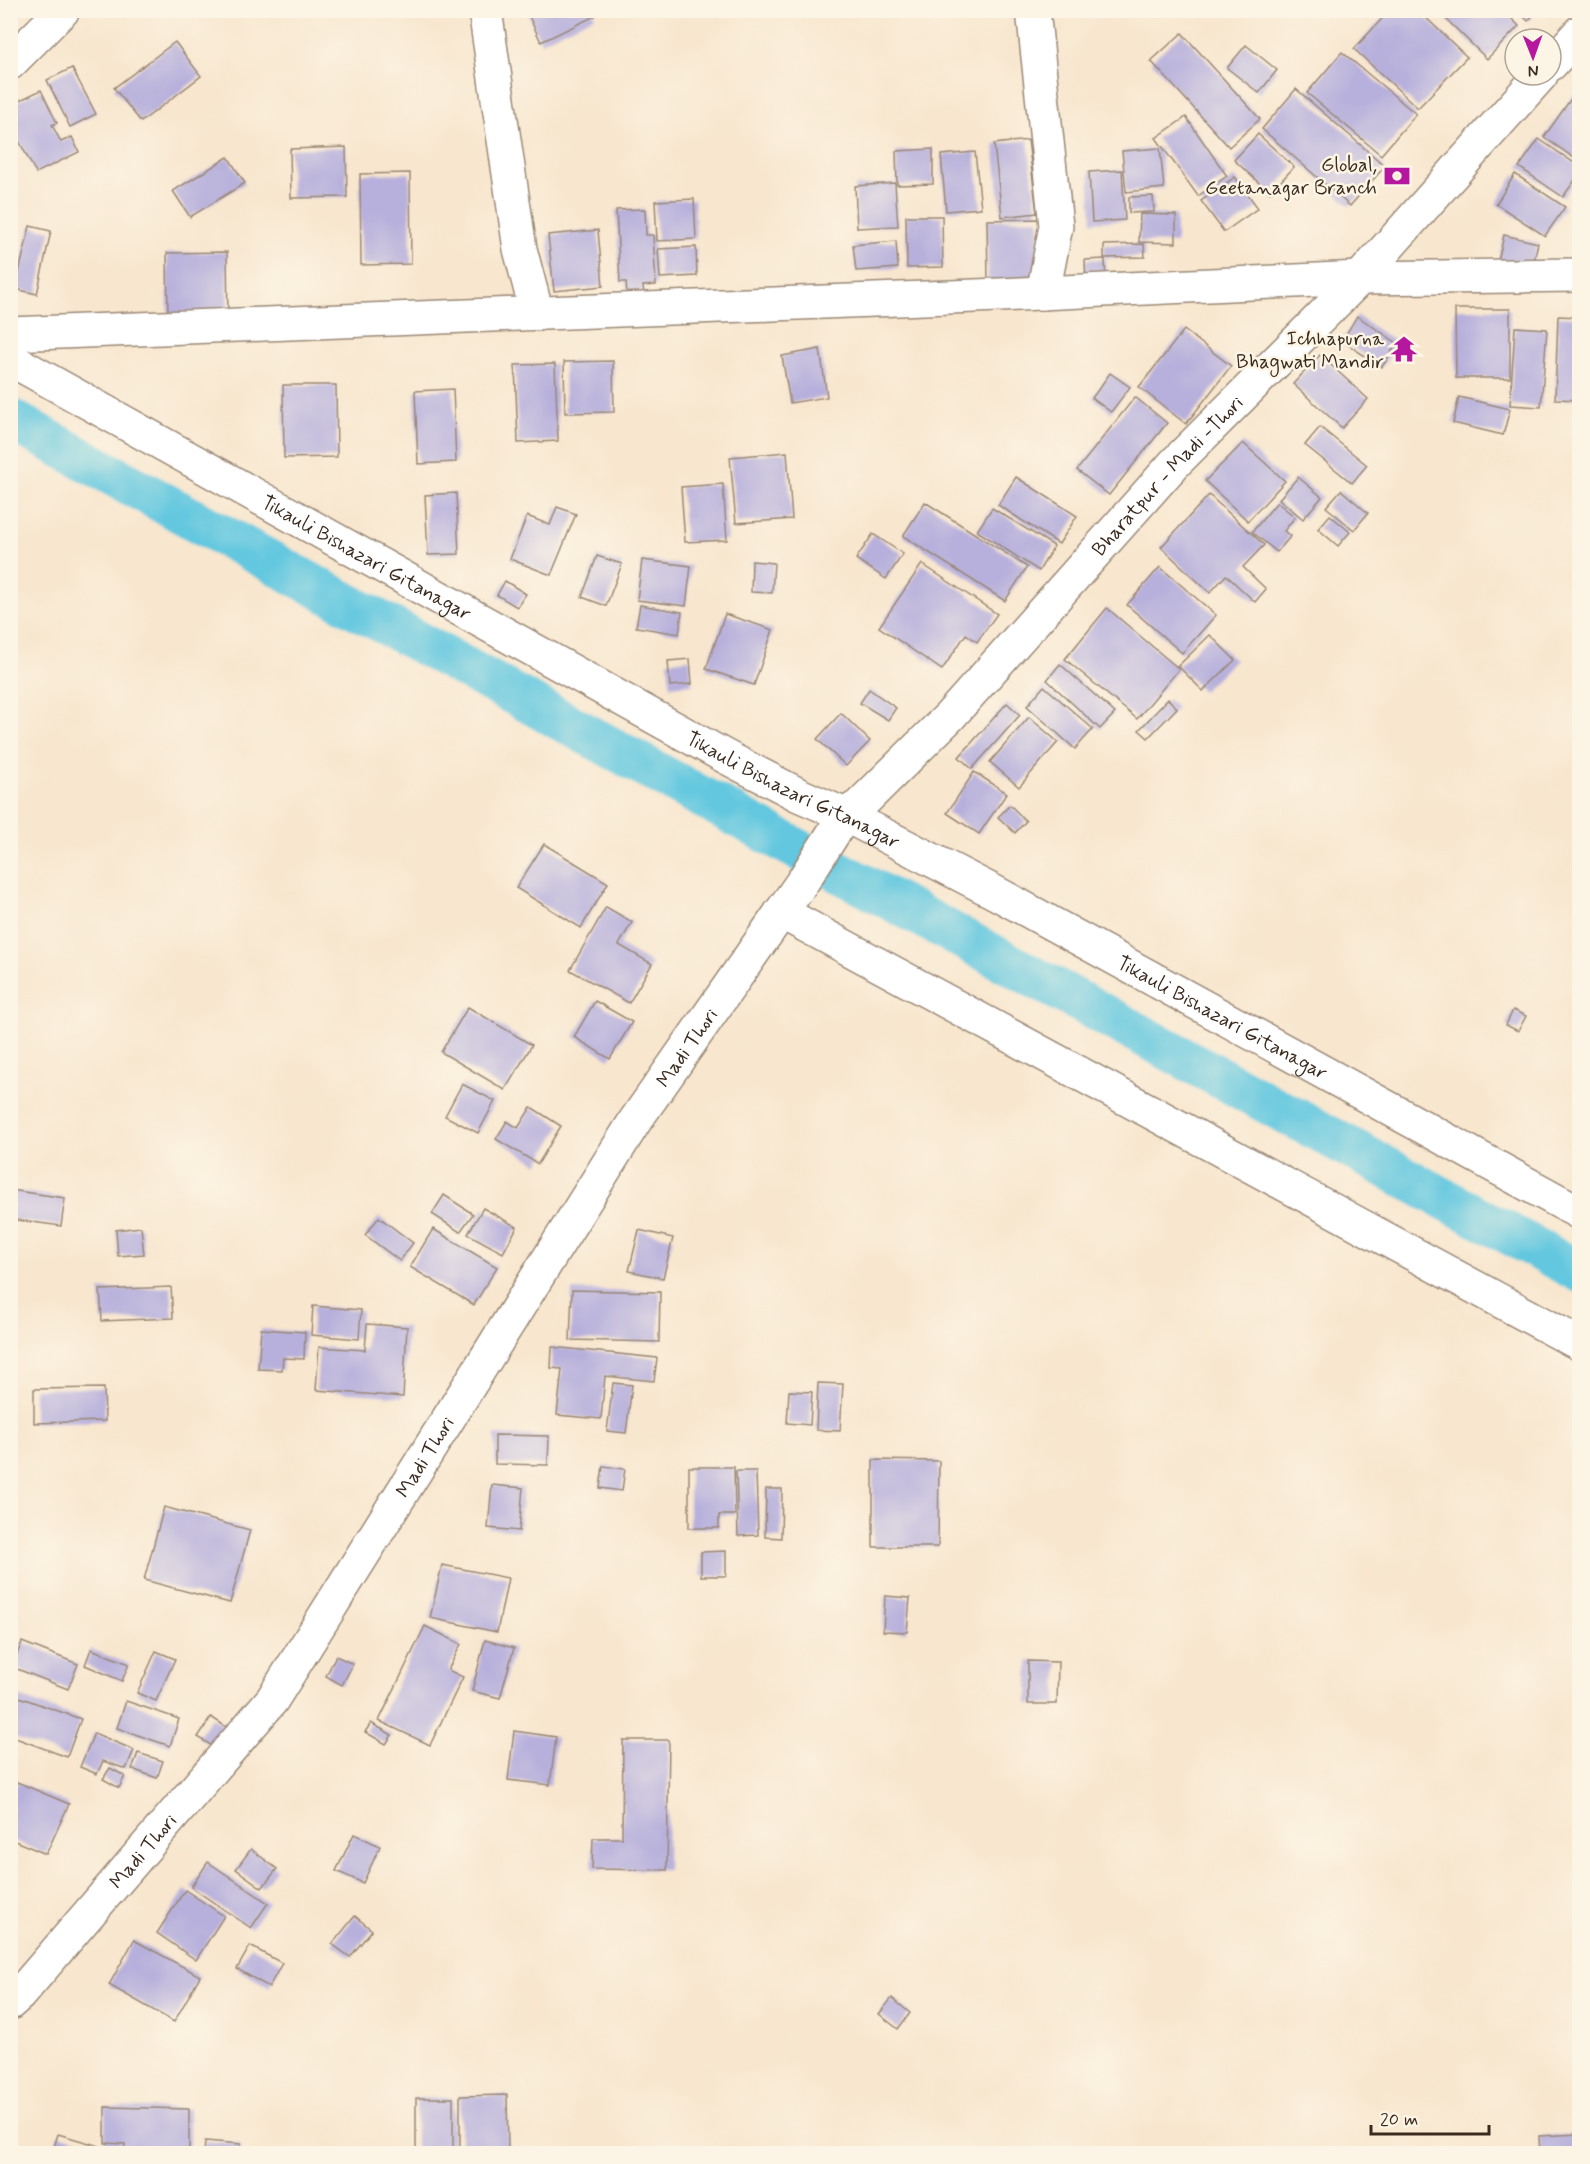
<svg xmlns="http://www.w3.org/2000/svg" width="1590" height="2164" font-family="Mynerve,sans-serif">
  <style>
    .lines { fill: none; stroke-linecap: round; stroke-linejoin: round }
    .canal { stroke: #62c7df; stroke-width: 42 }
    .building { fill: #b7b0dc }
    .street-casing { stroke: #9a8876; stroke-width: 36 }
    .secondary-casing { stroke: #9a8876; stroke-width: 36 }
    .street { stroke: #fff; stroke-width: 33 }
    .secondary { stroke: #fff; stroke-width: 33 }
    .labels { text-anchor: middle; stroke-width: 5; stroke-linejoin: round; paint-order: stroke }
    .poi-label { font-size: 20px; fill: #3b2a1e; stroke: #fcf5e5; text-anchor: end }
    .street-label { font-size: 20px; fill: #3b2a1e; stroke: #fcf5e5 }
  </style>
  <rect width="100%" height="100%" fill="#fcf5e5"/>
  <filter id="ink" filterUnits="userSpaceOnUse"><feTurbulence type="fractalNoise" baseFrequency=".0167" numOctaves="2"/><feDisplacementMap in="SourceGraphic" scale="12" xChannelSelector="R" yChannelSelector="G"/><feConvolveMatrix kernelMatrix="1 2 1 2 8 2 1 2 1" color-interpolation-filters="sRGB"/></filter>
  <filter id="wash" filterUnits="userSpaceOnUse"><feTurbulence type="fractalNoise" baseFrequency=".008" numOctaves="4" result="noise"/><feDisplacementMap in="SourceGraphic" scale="24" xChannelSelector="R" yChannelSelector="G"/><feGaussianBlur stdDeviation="1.35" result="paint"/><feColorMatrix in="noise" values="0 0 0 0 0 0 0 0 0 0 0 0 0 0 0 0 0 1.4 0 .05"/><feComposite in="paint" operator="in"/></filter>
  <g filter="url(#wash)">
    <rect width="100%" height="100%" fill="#f8e6ce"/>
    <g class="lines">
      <path class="canal" d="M10 419 773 836 1580 1272"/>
    </g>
    <g id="blocks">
      <g class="building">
        <path d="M526 10H592L595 16 541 42Z"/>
        <path d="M1390 10H1418L1467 57 1418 108 1354 49Z"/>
        <path d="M1453 10H1503L1519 26 1487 59 1445 18Z"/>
        <path d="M1517 10H1538L1528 21Z"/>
        <path d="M1182 33 1260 119 1229 147 1151 61Z"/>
        <path d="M175 42 201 76 141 122 114 88Z"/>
        <path d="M1246 45 1277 70 1259 93 1227 68Z"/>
        <path d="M1342 52 1416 114 1381 155 1307 93Z"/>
        <path d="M72 68 96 114 70 127 47 80Z"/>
        <path d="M1296 89 1385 166 1350 206 1262 129Z"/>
        <path d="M41 90 57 123 52 125 61 142 72 137 79 152 36 173 10 124V105Z"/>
        <path d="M1575 93 1580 96V162L1544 137Z"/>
        <path d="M1186 117 1227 176 1198 196 1156 138Z"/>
        <path d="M1258 134 1294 167 1270 193 1234 160Z"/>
        <path d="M1539 139 1580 167V173L1563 197 1519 167Z"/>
        <path d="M1028 140 1037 213 1002 217 994 144Z"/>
        <path d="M346 147 347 197 291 198 290 149Z"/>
        <path d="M1160 148 1164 188 1126 192 1122 151Z"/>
        <path d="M933 149V184L897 185 896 151Z"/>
        <path d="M975 152 981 208 946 211 941 155Z"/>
        <path d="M228 157 245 183 190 217 173 191Z"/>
        <path d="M1122 170 1125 220 1092 222 1089 172Z"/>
        <path d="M410 173 411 264 361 265 360 174Z"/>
        <path d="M1515 174 1565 207 1545 236 1496 204Z"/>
        <path d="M1235 177 1258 208 1224 232 1201 201Z"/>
        <path d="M895 183 898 226 857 228 855 186Z"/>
        <path d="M1153 196 1154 212 1129 213V197Z"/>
        <path d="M694 199 696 239 657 241 655 201Z"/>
        <path d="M645 209 646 235H653L656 285 643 286 644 294 627 295 626 282H620L616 210Z"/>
        <path d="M1140 214 1176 215V243L1139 242Z"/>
        <path d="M906 216H942L943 267 907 268Z"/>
        <path d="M1039 219 1040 281 988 282 987 220Z"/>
        <path d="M30 226 51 231 37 294 15 289Z"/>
        <path d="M598 230 603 286 554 291 548 235Z"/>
        <path d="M1504 235 1538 243 1532 269 1498 261Z"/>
        <path d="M896 241 898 268 856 271 853 245Z"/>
        <path d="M1144 244 1145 257 1104 258V245Z"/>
        <path d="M696 247 697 276 660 278 658 249Z"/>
        <path d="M227 252 228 318 168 319 167 253Z"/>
        <path d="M1105 259 1106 284 1086 285 1085 260Z"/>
        <path d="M1455 309H1510V378H1456Z"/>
        <path d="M1357 316 1397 343 1382 367 1342 341Z"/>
        <path d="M1558 316 1580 317V400L1555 399Z"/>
        <path d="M1515 327 1547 329 1541 407 1510 405Z"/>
        <path d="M1184 330 1231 366 1186 424 1139 387Z"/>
        <path d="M820 349 827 397 790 403 782 356Z"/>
        <path d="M1320 355 1368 399 1342 428 1293 384Z"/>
        <path d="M613 361 614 412 565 413 564 362Z"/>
        <path d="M555 364 558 441 518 443 515 365Z"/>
        <path d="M1110 373 1130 387 1111 412 1092 398Z"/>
        <path d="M283 385H336L337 457 284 458Z"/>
        <path d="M453 389 456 462 418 464 415 391Z"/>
        <path d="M1135 397 1167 423 1109 495 1077 470Z"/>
        <path d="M1459 397 1510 409 1503 435 1453 423Z"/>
        <path d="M1320 427 1367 465 1352 483 1305 445Z"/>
        <path d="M1243 443 1285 481 1248 521 1205 481Z"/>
        <path d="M787 452 792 519 736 523 730 457Z"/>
        <path d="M1016 477 1077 516 1059 544 998 505Z"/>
        <path d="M1298 477 1322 497 1303 519 1279 499Z"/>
        <path d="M723 484 727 540 685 542 681 487Z"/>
        <path d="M1341 490 1368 513 1354 530 1326 507Z"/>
        <path d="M456 493 459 554 428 555 425 495Z"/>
        <path d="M1209 495 1264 545 1243 567 1266 589 1255 602 1226 575 1210 593 1161 547Z"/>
        <path d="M925 502 1027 567 1005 601 903 536Z"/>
        <path d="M1277 502 1295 517 1284 531 1291 536 1277 552 1252 532Z"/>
        <path d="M557 507 576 514 551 575 510 559 527 516 550 525Z"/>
        <path d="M992 508 1054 546 1039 571 977 531Z"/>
        <path d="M1330 515 1350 532 1338 546 1318 529Z"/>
        <path d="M873 534 903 554 886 579 856 559Z"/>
        <path d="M597 556 622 564 606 606 582 597Z"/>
        <path d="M642 560 691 566 686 606 637 600Z"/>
        <path d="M752 561 774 563 772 593 751 592Z"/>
        <path d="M922 564 997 614 977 642 966 634 942 670 879 627Z"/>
        <path d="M1160 567 1216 615 1182 653 1127 605Z"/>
        <path d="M505 581 526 594 517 607 497 595Z"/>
        <path d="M640 605 682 612 679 634 636 627Z"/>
        <path d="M1107 608 1179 669 1137 719 1065 659Z"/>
        <path d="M725 614 773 630 754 685 706 669Z"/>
        <path d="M1210 635 1235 660 1203 691 1178 666Z"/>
        <path d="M690 659 692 684 670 686 668 661Z"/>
        <path d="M1060 664 1115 713 1100 729 1047 680Z"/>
        <path d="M1044 686 1093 729 1075 749 1027 706Z"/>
        <path d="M869 689 896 708 888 720 860 703Z"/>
        <path d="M1168 699 1177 708 1148 738 1139 730Z"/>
        <path d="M1007 703 1020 715 972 769 959 757Z"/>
        <path d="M841 713 870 741 846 766 817 739Z"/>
        <path d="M1029 717 1058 742 1019 787 990 762Z"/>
        <path d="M974 772 1007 793 979 834 947 813Z"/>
        <path d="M1010 805 1026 821 1015 833 998 817Z"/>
        <path d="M544 844 608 883 581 928 516 888Z"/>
        <path d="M606 907 632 922 619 945 652 964 629 1003 570 970Z"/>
        <path d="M595 1001 632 1022 610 1059 574 1037Z"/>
        <path d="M468 1007 532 1045 505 1090 441 1052Z"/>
        <path d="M1513 1010 1526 1016 1518 1031 1506 1025Z"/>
        <path d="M462 1084 495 1101 478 1133 445 1116Z"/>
        <path d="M531 1107 561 1126 538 1164 496 1139 507 1121 518 1128Z"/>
        <path d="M10 1190 65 1198 61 1226 10 1219Z"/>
        <path d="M444 1195 473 1214 460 1232 432 1214Z"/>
        <path d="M483 1208 517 1227 503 1253 468 1234Z"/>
        <path d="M379 1217 413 1243 400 1261 365 1235Z"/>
        <path d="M141 1227 144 1254 118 1256 116 1230Z"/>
        <path d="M433 1229 497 1267 474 1305 410 1267Z"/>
        <path d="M639 1230 673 1238 663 1278 629 1271Z"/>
        <path d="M171 1287 173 1318 102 1321 100 1290Z"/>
        <path d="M572 1290 660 1292 659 1342 570 1340Z"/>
        <path d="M313 1306 361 1310 359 1339 311 1335Z"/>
        <path d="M367 1324 407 1327 403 1397 316 1390 319 1347 365 1350Z"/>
        <path d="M261 1329 305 1332 304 1359 283 1358 282 1370 258 1369Z"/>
        <path d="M552 1347 657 1358 654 1381 605 1376 601 1419 557 1415 562 1369 551 1368Z"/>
        <path d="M613 1383 632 1385 626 1433 607 1431Z"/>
        <path d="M818 1383 843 1384 840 1431 816 1430Z"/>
        <path d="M104 1388 105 1421 34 1423V1389Z"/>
        <path d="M789 1391 812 1392 810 1425 787 1423Z"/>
        <path d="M495 1435 549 1436 548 1465 495 1464Z"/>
        <path d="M873 1460 939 1461 938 1547H873Z"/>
        <path d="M603 1466 625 1469 622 1491 600 1488Z"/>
        <path d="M689 1467H734L735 1515H719V1528H689Z"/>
        <path d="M736 1471H756L758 1535 738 1536Z"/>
        <path d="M492 1485 523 1488 519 1531 488 1528Z"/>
        <path d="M766 1489H782L781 1538 765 1537Z"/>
        <path d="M164 1507 250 1530 230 1603 144 1580Z"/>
        <path d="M726 1551V1576H701V1552Z"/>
        <path d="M442 1565 508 1578 497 1632 430 1618Z"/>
        <path d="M885 1596 910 1598 907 1632 883 1631Z"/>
        <path d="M425 1626 461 1644 448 1670 463 1677 430 1745 379 1721Z"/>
        <path d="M485 1640 514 1648 500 1698 472 1691Z"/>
        <path d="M22 1642 78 1664 68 1689 12 1667Z"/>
        <path d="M91 1649 129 1664 122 1681 85 1665Z"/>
        <path d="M156 1651 175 1659 156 1701 137 1693Z"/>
        <path d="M336 1656 353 1664 342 1685 326 1676Z"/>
        <path d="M1028 1661 1058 1662 1057 1704H1028Z"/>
        <path d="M19 1697 81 1719 67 1757 10 1736V1721Z"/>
        <path d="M126 1701 179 1719 170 1746 117 1728Z"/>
        <path d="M211 1717 228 1728 215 1748 198 1737Z"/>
        <path d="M371 1723 392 1735 386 1744 365 1732Z"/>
        <path d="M514 1731 556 1737 550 1785 508 1780Z"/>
        <path d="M94 1733 134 1750 126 1769 103 1761 97 1774 80 1767Z"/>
        <path d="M623 1740H669L667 1870 592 1869 593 1838H622Z"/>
        <path d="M138 1753 163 1761 157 1778 132 1769Z"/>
        <path d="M110 1768 125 1776 119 1788 103 1779Z"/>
        <path d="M17 1782 69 1804 46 1854 10 1839V1796Z"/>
        <path d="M354 1834 380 1846 363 1883 336 1871Z"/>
        <path d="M251 1849 277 1869 262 1888 236 1869Z"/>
        <path d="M208 1862 268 1903 251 1928 191 1887Z"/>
        <path d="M185 1890 224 1916 196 1960 157 1933Z"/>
        <path d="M355 1916 372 1930 350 1957 332 1944Z"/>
        <path d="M134 1940 200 1976 174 2022 109 1985Z"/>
        <path d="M250 1946 282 1963 269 1987 237 1969Z"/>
        <path d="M892 1998 910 2013 898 2029 879 2014Z"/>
        <path d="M507 2095 508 2154H460V2096Z"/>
        <rect x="416" y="2098" width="37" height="56"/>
        <path d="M105 2107 189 2109V2154H124L125 2144 105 2143Z"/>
        <path d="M58 2134 124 2153V2154H52Z"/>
        <path d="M1580 2134V2154H1540L1539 2136Z"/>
        <path d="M205 2141 241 2144 240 2154H204Z"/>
      </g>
    </g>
  </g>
  <g filter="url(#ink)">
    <use href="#blocks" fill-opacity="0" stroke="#9a8876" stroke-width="1.5"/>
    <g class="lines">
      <g class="street-casing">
        <g id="street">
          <path d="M485 10 520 249 537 314"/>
          <path d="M1033 10 1056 226 1043 293"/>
          <path d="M10 63 63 10"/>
          <path d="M10 334 1000 295 1360 278 1580 275"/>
          <path d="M781 912 1580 1344"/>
        </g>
      </g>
      <g class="secondary-casing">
        <g id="secondary">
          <path d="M1551 64 1580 32"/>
          <path id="s1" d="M10 359 726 757 799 795 845 815 996 893 1580 1213"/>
          <path id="s2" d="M10 2003 19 1995 272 1700 635 1121 803 881 845 815 859 806 950 716 1174 464 1360 278 1541 75"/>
        </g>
      </g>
      <use href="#street" class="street"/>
      <use href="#secondary" class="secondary"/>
    </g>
  </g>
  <defs>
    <g id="bank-bare" transform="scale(2.07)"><path d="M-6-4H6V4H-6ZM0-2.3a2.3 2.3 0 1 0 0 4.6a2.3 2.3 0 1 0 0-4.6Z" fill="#b5179e" stroke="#fcf5e5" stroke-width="2.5" paint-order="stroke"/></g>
    <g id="temple-bare" transform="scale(2.07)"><path d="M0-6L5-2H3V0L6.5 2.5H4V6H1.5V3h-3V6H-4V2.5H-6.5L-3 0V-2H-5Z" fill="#b5179e" stroke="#fcf5e5" stroke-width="2.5" paint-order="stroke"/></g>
  </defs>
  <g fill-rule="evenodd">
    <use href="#bank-bare" x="1397" y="176"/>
    <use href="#temple-bare" x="1404" y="349"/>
  </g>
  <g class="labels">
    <g class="poi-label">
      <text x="1377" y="171">Global,<tspan x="1377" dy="23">Geetanagar Branch</tspan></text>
      <text x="1384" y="345">Ichhapurna<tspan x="1384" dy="23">Bhagwati Mandir</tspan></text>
    </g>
    <g class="street-label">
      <text dy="7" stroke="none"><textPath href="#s2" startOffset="1924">Bharatpur - Madi -Thori</textPath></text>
      <text dy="7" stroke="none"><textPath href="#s1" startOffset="408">Tikauli Bishazari Gitanagar</textPath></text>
      <text dy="7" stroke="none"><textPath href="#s1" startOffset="894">Tikauli Bishazari Gitanagar</textPath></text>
      <text dy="7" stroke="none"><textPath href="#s1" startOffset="1380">Tikauli Bishazari Gitanagar</textPath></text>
      <text dy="7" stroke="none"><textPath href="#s2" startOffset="1174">Madi Thori</textPath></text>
      <text dy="7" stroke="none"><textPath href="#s2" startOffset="688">Madi Thori</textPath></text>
      <text dy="7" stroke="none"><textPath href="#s2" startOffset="202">Madi Thori</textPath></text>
    </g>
  </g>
  <rect width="1590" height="2164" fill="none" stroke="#fcf5e5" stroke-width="36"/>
  <g transform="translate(1533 57) rotate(179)"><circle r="28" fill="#fcf5e5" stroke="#afa495" stroke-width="1.5"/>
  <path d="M0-4.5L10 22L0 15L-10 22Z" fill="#b5179e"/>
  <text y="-9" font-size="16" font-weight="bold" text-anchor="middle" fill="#3b2a1e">N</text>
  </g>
  <path d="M1371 2125v9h118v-9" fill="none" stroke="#3b2a1e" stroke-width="3"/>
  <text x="1380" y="2125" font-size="18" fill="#3b2a1e" stroke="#fcf5e5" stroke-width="4.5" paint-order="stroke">20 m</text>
</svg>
